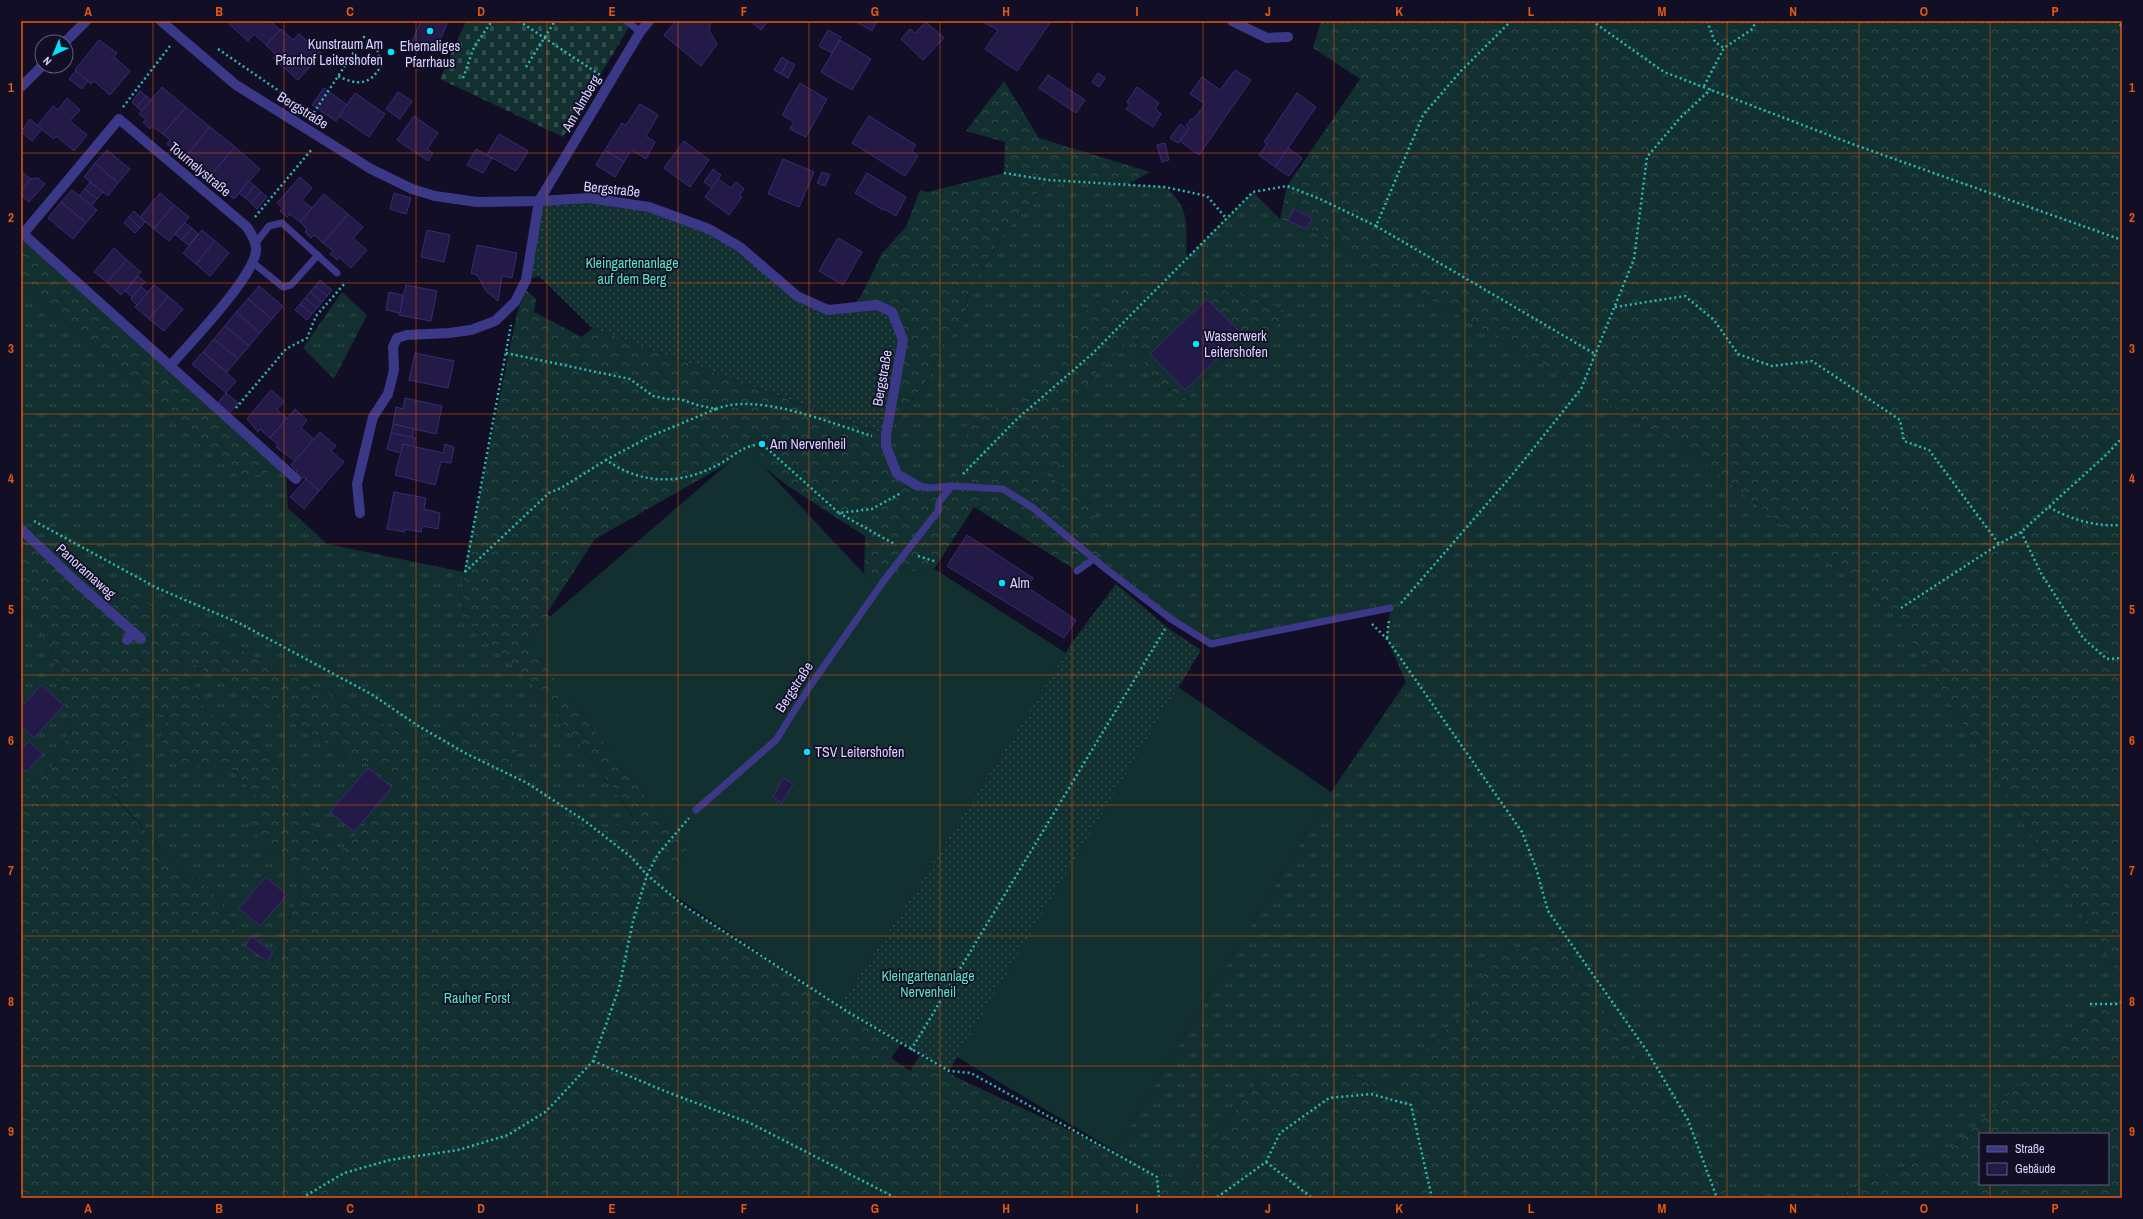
<svg xmlns="http://www.w3.org/2000/svg" width="2143" height="1219" font-family="'Archivo Narrow',sans-serif">
  <style>
    .grass { fill: url(#grass-tufts) }
    .forest { fill: url(#forest-crowns); fill-rule: evenodd }
    .cemetery { fill: url(#cemetery-stones) }
    .garden { fill: url(#garden-dots) }
    .pitch { fill: #11302f }
    .building { fill: #231a48; stroke: #3a2b74 }
    .lines { fill: none; stroke-linecap: round; stroke-linejoin: round }
    .path { stroke: #2bbbb4; stroke-width: 2.5; stroke-dasharray: 2 3; stroke-linecap: butt }
    .service { stroke: #3b3887; stroke-width: 7 }
    .minor { stroke: #3b3887; stroke-width: 10 }
    .grid { fill: none; stroke: #e8590c; stroke-width: 1; stroke-opacity: 0.55 }
    .poi-dot { fill: #00e3fe; stroke: #120e26; stroke-width: 1.5 }
    .labels { text-anchor: middle; stroke-width: 3.5; stroke-linejoin: round; paint-order: stroke }
    .poi-label { font-size: 14px; fill: #d9d3ff; stroke: #120e26; text-anchor: start }
    .street-label { font-size: 14px; fill: #d9d3ff; stroke: #120e26 }
    .park-label { font-size: 14px; fill: #5be3c2; stroke: #120e26 }
    .neatline { fill: none; stroke: #e8590c; stroke-width: 1.5 }
    .grid-label { font-size: 13px; text-anchor: middle; font-weight: bold; fill: #e8590c }
  </style>
  <defs>
    <pattern id="grass-tufts" width="24" height="20" patternUnits="userSpaceOnUse"><rect width="24" height="20" fill="#11302f"/><path d="M3 7l-1-3M5 7V3M7 7l1-3M15 17l-1-3M17 17v-4M19 17l1-3" fill="none" stroke="#334d4e"/></pattern>
    <pattern id="forest-crowns" width="20" height="18" patternUnits="userSpaceOnUse"><rect width="20" height="18" fill="#11302f"/><path d="M2 6a3 3 0 1 1 6 0M12 15a3 3 0 1 1 6 0" fill="none" stroke="#334d4e"/></pattern>
    <pattern id="cemetery-stones" width="16" height="16" patternUnits="userSpaceOnUse"><rect width="16" height="16" fill="#11302f"/><path d="M2 7V4a2 2 0 0 1 4 0v3zM10 15v-3a2 2 0 0 1 4 0v3z" fill="#334d4e"/></pattern>
    <pattern id="garden-dots" width="8" height="8" patternUnits="userSpaceOnUse"><rect width="8" height="8" fill="#11302f"/><path d="M2 2h.1M6 6h.1" fill="none" stroke="#334d4e" stroke-width="1.8" stroke-linecap="round"/></pattern>
  </defs>
  <rect width="100%" height="100%" fill="#120e26"/>
  <g class="grass">
    <path d="M1048 180 1165 187C1192 209 1185 226 1187 257L1253 192 1280 219 1310 229 1362 261 1473 323 1691 453 1894 613 2122 979V989L1954 1146 1831 1198H1730L1554 939 1489 958 1469 1008 1384 1090 1319 1060 1273 1059 1187 1178 1173 1179 1115 1151 1331 792 1406 682 1387 639 1390 609 1211 644 1173 620 1094 559 1091 503 1039 471 1075 461 1070 410 1100 367 1135 335 1148 373 1184 401 1209 373 1243 344 1257 346 1272 304 1203 285 1187 257 952 486 930 488 897 474 886 435 929 377 943 343 965 324 968 292 1000 239Z"/>
    <path d="M21 283 226 466 286 469 288 508 327 544 464 572 462 617 531 683 597 766 633 817 596 835 502 780 518 747 477 707 421 743 171 613 73 579 21 529Z"/>
    <path d="M342 292 367 315 334 379 303 348Z"/>
    <path d="M763 437 776 449 766 459 751 448 749 439Z"/>
    <path d="M21 610C53 630 50 639 56 673 59 691 65 709 72 726L49 772 24 779 21 777Z"/>
    <path d="M182 665H195L346 754 382 770 401 785 342 851 321 842 305 806 273 761 255 741 206 711 194 684 179 671Z"/>
    <path d="M155 712 168 716 160 738 186 767 199 766 233 770 258 798 265 846 298 871 301 894 289 917 283 943 268 965 238 944 231 917 208 887 180 870 112 793 132 774 127 747 131 726Z"/>
  </g>
  <g class="forest">
    <path d="M1321 21H2122V979L1894 613 1691 453 1473 323 1362 261 1310 229 1280 219 1287 186 1360 79 1313 48Z"/>
    <path d="M1004 81 1039 138 1150 172 1129 184 1048 180 1000 239 968 292 965 324 943 343 929 377 886 435 897 474 918 486 952 485 970 467 966 426 1018 396 1058 357 1089 308 1130 276 1170 274 1187 257 1203 285 1272 304 1288 314 1257 346 1242 344 1209 373 1184 401 1148 373 1135 336 1100 367 1070 410 1075 461 1040 471 1091 503 1109 545 1077 571 974 507 782 807 701 829 663 888 683 905 848 1012 901 1044 891 1058 910 1071 920 1055 958 1078 1173 1179 1187 1178 1273 1059 1319 1060 1384 1090 1469 1008 1488 958 1555 939 1730 1198H21V777L24 779 49 772 72 726C65 709 59 691 56 673 50 639 53 630 21 610V529L73 579 171 613 421 743 477 707 510 716 518 747 503 780 596 835 633 816 597 766 531 683 462 617 464 571 517 313 526 290 536 299 534 312 582 337 592 328 885 435 852 308 862 294 882 253 906 227 920 190 927 192 1004 173 1005 142 966 131ZM763 437 776 449 766 458 751 448 749 439ZM746 453 788 486 865 536 864 582 558 626 547 613 595 539ZM182 665H195L346 754 382 770 401 785 342 851 321 842 305 806 273 761 255 741 206 711 194 684 179 671ZM155 712 168 716 160 738 174 762 186 767 199 766 233 770 258 798 249 823 265 846 298 871 301 894 289 917 283 943 268 965 238 944 231 917 208 887 180 870 112 794 132 774 127 747 131 726Z"/>
    <path d="M21 232 286 469 248 477 226 466 21 283Z"/>
    <path d="M2122 989V1198H1831L1954 1146ZM1980 1134H2108V1184H1980Z"/>
  </g>
  <path class="cemetery" d="M466 21H622L629 27 563 137 440 79Z"/>
  <g class="garden">
    <path d="M589 198 649 207 709 229 797 296 828 310 852 308 892 312 903 340 886 435 592 328 539 276 526 280 539 201Z"/>
    <path d="M1116 584 1169 629 1201 650 949 1071 839 1006 916 889 1073 641Z"/>
  </g>
  <g class="pitch">
    <path d="M746 448 868 578 933 568 1066 653 916 889 839 1006 663 888 687 850 524 639Z"/>
    <path d="M1178 687 1331 792 1115 1151 957 1057Z"/>
  </g>
  <g class="building">
    <path d="M232 21H270L280 30 266 45 254 34 248 41 229 24Z"/>
    <path d="M421 21H448L435 52 412 42Z"/>
    <path d="M676 21H711L709 30 717 44 701 66 664 35Z"/>
    <path d="M750 21H768L761 30Z"/>
    <path d="M855 21H877L872 31Z"/>
    <path d="M987 21H1051L1017 71 985 49 998 30 985 23Z"/>
    <path d="M926 22 944 38 923 60 901 39 910 29 915 33Z"/>
    <path d="M281 29 293 40 299 34 322 54 298 80 273 58 276 55 266 45Z"/>
    <path d="M828 30 841 37 832 53 819 46Z"/>
    <path d="M99 40 117 53 114 57 130 71 110 95 94 81 91 84 75 70Z"/>
    <path d="M840 40 871 59 852 90 821 72Z"/>
    <path d="M782 57 788 61 781 74 774 70Z"/>
    <path d="M788 61 795 65 788 78 781 74Z"/>
    <path d="M1235 70 1251 80 1199 155 1180 141 1189 128 1186 126 1191 119H1194L1205 104 1190 94 1202 77 1220 90Z"/>
    <path d="M76 71 88 81 82 89 69 79Z"/>
    <path d="M1098 73 1105 78 1099 87 1092 82Z"/>
    <path d="M1048 75 1085 100 1076 113 1039 88Z"/>
    <path d="M800 83 827 99 806 137 790 129 794 122 782 115Z"/>
    <path d="M162 87 186 107 163 134 152 126 150 129 143 122 146 119 139 114Z"/>
    <path d="M1137 87 1159 103 1155 109 1161 114 1153 127 1126 109 1130 104 1127 102Z"/>
    <path d="M324 88 347 105 336 121 312 105Z"/>
    <path d="M140 91 146 96 137 107 132 102Z"/>
    <path d="M398 92 412 101 400 119 386 109Z"/>
    <path d="M355 93 385 114 369 137 339 116Z"/>
    <path d="M1297 93 1316 107 1275 167 1259 155 1267 144 1264 142Z"/>
    <path d="M146 96 151 100 142 111 137 107Z"/>
    <path d="M67 98 80 110 70 121 87 135 74 151 56 136 54 139 37 126 53 106 58 110Z"/>
    <path d="M640 104 658 115 646 136 655 142 646 159 631 150 624 162 605 150 622 123 626 125Z"/>
    <path d="M186 107 210 127 187 155 177 146 174 149 167 144 170 140 163 134Z"/>
    <path d="M414 116 438 133 427 149 433 153 428 161 397 140Z"/>
    <path d="M869 116 916 145 912 151 918 156 905 176 852 143Z"/>
    <path d="M30 119 42 129 32 141 21 132Z"/>
    <path d="M1180 124 1188 130 1178 143 1170 138Z"/>
    <path d="M210 127 235 147 211 175 201 166 198 169 192 163 194 161 187 155Z"/>
    <path d="M499 134 528 151 516 171 487 155Z"/>
    <path d="M684 141 709 160 690 187 664 168Z"/>
    <path d="M1165 143 1169 160 1162 162 1157 145Z"/>
    <path d="M235 147 260 169 234 199 216 184 218 181 211 175Z"/>
    <path d="M1288 148 1302 158 1289 176 1275 167Z"/>
    <path d="M476 149 492 158 483 173 467 165Z"/>
    <path d="M107 150 130 169 118 183 95 163Z"/>
    <path d="M605 150 624 162 615 177 596 165Z"/>
    <path d="M783 159 814 172 799 207 768 194Z"/>
    <path d="M95 163 118 183 108 196 84 177Z"/>
    <path d="M713 169 721 175 712 188 704 182Z"/>
    <path d="M21 171 31 179 21 190Z"/>
    <path d="M822 172 830 175 825 186 817 183Z"/>
    <path d="M867 173 906 197 896 216 884 209 883 210 855 193Z"/>
    <path d="M300 177 312 188 302 200 312 208 300 222 290 214 287 217 280 211 283 208 277 203Z"/>
    <path d="M38 178 45 184 29 202 21 195V190L31 179Z"/>
    <path d="M718 179 731 188 736 182 744 189 739 195 742 197 729 215 705 197Z"/>
    <path d="M249 181 255 186 245 198 239 193Z"/>
    <path d="M90 182 103 192 97 199 85 189Z"/>
    <path d="M255 186 261 192 251 203 245 198Z"/>
    <path d="M85 189 97 199 91 206 79 196Z"/>
    <path d="M72 190 97 210 86 223 61 202Z"/>
    <path d="M261 192 267 197 257 209 251 203Z"/>
    <path d="M160 193 174 205 154 229 140 217Z"/>
    <path d="M394 193 411 198 406 214 390 209Z"/>
    <path d="M324 194 348 214 323 243 314 235 311 238 305 232 307 229 300 222Z"/>
    <path d="M61 202 86 223 73 239 48 218Z"/>
    <path d="M174 205 189 217 169 241 154 229Z"/>
    <path d="M1294 209 1312 218 1307 229 1288 221Z"/>
    <path d="M134 211 145 222 140 228 129 217Z"/>
    <path d="M348 214 363 227 353 238 367 250 351 268 339 257 337 260 330 254 333 251 323 243Z"/>
    <path d="M129 217 140 228 135 233 124 223Z"/>
    <path d="M185 223 192 228 182 240 175 234Z"/>
    <path d="M192 228 198 234 189 245 182 240Z"/>
    <path d="M202 230 215 241 196 264 183 253Z"/>
    <path d="M427 230 450 235 444 262 421 257Z"/>
    <path d="M838 238 862 252 843 285 819 271Z"/>
    <path d="M215 241 229 253 210 276 196 264Z"/>
    <path d="M477 245 517 253 512 278 502 276 498 301 486 291 477 275 471 273Z"/>
    <path d="M114 248 127 260 107 282 94 272Z"/>
    <path d="M127 260 141 272 121 295 107 282Z"/>
    <path d="M138 276 145 282 132 297 125 291Z"/>
    <path d="M320 280 332 290 327 296 315 286Z"/>
    <path d="M154 285 168 296 149 319 135 307Z"/>
    <path d="M406 285 437 291 431 321 399 315Z"/>
    <path d="M259 286 283 306 272 319 248 299Z"/>
    <path d="M315 286 327 296 322 302 310 292Z"/>
    <path d="M141 287 148 292 137 305 131 299Z"/>
    <path d="M310 292 322 302 317 308 305 298Z"/>
    <path d="M389 292 403 295 400 313 386 310Z"/>
    <path d="M168 296 183 309 164 331 149 319Z"/>
    <path d="M305 298 317 308 312 314 300 304Z"/>
    <path d="M248 299 272 319 260 333 236 312Z"/>
    <path d="M1207 299 1242 334 1185 390 1150 354Z"/>
    <path d="M300 304 312 314 307 320 295 310Z"/>
    <path d="M236 312 260 333 249 346 225 326Z"/>
    <path d="M225 326 249 346 238 359 214 339Z"/>
    <path d="M214 339 238 359 227 372 203 352Z"/>
    <path d="M203 352 236 381 226 393 192 364Z"/>
    <path d="M415 353 454 361 448 388 409 380Z"/>
    <path d="M271 390 284 401 277 410 287 418 270 438 260 429 258 432 247 419Z"/>
    <path d="M226 393 238 403 228 415 216 405Z"/>
    <path d="M405 398 442 406 436 434 393 424 396 407 403 409Z"/>
    <path d="M295 409 307 420 301 428 314 439 295 461 276 447 278 444 270 438Z"/>
    <path d="M393 424 414 429 412 438 391 433Z"/>
    <path d="M320 432 336 446 331 451 344 462 319 491 304 477 301 479 295 473 297 471 291 465Z"/>
    <path d="M391 433 415 438 413 447 403 444 401 453 387 449Z"/>
    <path d="M403 444 443 453 445 444 454 447 451 463 441 462 435 485 395 475Z"/>
    <path d="M306 479 319 491 304 509 290 497Z"/>
    <path d="M394 492 426 498 424 509 440 513 438 529 422 526 421 532 405 529V532L387 529Z"/>
    <path d="M967 535 1033 578 1027 587 1076 620 1064 638 947 566Z"/>
    <path d="M41 685 64 705 34 738 21 726V702L24 704Z"/>
    <path d="M29 741 43 754 26 772 21 767V749Z"/>
    <path d="M368 768 392 787 354 832 330 812Z"/>
    <path d="M783 778 793 784 782 803 773 797Z"/>
    <path d="M266 877 287 895 260 926 239 908Z"/>
    <path d="M251 936 273 952 267 961 245 946Z"/>
  </g>
  <g class="lines">
    <g class="path">
      <path d="M519 21 600 75"/>
      <path d="M1592 21 1664 72 1855 145 2122 240"/>
      <path d="M1707 21 1715 42 1724 48"/>
      <path d="M2116 21 2122 26"/>
      <path d="M218 49 282 93V97"/>
      <path d="M526 67 555 21"/>
      <path d="M463 78 474 47 492 21"/>
      <path d="M1704 86 1724 48 1751 30 1757 21"/>
      <path d="M123 107 170 46"/>
      <path d="M311 117 364 37 377 48 381 66C370 85 358 86 338 76"/>
      <path d="M1004 173 1048 180 1165 187 1207 196 1226 218"/>
      <path d="M255 217 312 149"/>
      <path d="M1376 226 1595 354"/>
      <path d="M1615 307 1685 296 1714 320 1738 354 1772 366 1812 361 1900 420 1904 441 1929 450 1999 544"/>
      <path d="M506 353 630 379 653 396 668 399H680L697 405 716 409 651 436 606 460C644 486 683 485 723 462 739 452 743 446 762 444L839 513 872 509 901 493"/>
      <path d="M236 408 286 349 307 338 316 316 345 283"/>
      <path d="M716 409C758 392 830 423 872 436"/>
      <path d="M963 474 1017 419 1092 354 1253 192 1287 186 1320 199 1376 226 1423 115 1460 72 1511 21"/>
      <path d="M2049 507C2071 520 2097 527 2122 525"/>
      <path d="M839 513 896 545"/>
      <path d="M34 521 157 588 239 623 371 694 420 727 467 754 527 783 585 821 631 857 647 875 683 905 848 1012 949 1071 971 1073 1157 1177 1159 1198"/>
      <path d="M2021 532 2042 575 2083 638 2107 659 2122 658"/>
      <path d="M918 556 937 562"/>
      <path d="M465 572 511 325"/>
      <path d="M465 572 549 493 561 488 606 460"/>
      <path d="M1401 603 1512 475 1581 389 1634 259 1647 157 1680 118 1711 89"/>
      <path d="M1901 608 1999 544 2021 532 2106 455 2122 438"/>
      <path d="M1372 624 1387 639 1522 832 1536 868 1548 911 1647 1051 1688 1120 1717 1198"/>
      <path d="M1387 638 1389 619"/>
      <path d="M2090 1004H2117L2122 1002"/>
      <path d="M911 1050 1165 629"/>
      <path d="M593 1061 672 1094 750 1123 896 1198"/>
      <path d="M1266 1162 1312 1198"/>
      <path d="M302 1198 344 1173 390 1160 458 1150 508 1135 545 1112 554 1103 593 1061 619 988 633 921 647 875 658 854 689 818"/>
      <path d="M1212 1198 1219 1196 1266 1162 1280 1133 1329 1098 1371 1094 1411 1105 1432 1198"/>
    </g>
    <g class="service">
      <path d="M627 21 640 32"/>
      <path d="M255 244 269 226 282 223 337 273"/>
      <path d="M252 262 283 287 291 285 318 255"/>
      <path d="M918 486 930 488 952 486 1003 489 1032 507 1106 569 1171 619 1211 644 1390 608"/>
      <path d="M1077 571 1094 559"/>
      <path d="M696 810 776 740 810 686 885 579 938 511 939 502 952 486"/>
    </g>
    <g class="minor">
      <path d="M161 21 236 85 371 169 412 189 435 196 477 202 539 201 589 198 649 207 709 229 740 247 797 296 828 310 877 305 892 312 903 340 886 435V446L897 474 918 486"/>
      <path d="M1232 21 1267 38 1288 37"/>
      <path d="M65 42 86 21"/>
      <path d="M21 87 42 66"/>
      <path d="M21 232 296 479"/>
      <path d="M23 234 119 119 246 226C251 232 257 244 256 251 253 278 190 343 170 366"/>
      <path d="M360 513 357 484 373 417 388 394 394 370 393 347 397 338 407 335 449 333 471 330 495 321 515 302 526 280 539 201 640 32 649 21"/>
      <path d="M21 529 73 579 141 639"/>
      <path d="M127 640 133 632"/>
    </g>
  </g>
  <path class="grid" d="M153 21V1198M284 21V1198M416 21V1198M547 21V1198M678 21V1198M809 21V1198M940 21V1198M1072 21V1198M1203 21V1198M1334 21V1198M1465 21V1198M1596 21V1198M1727 21V1198M1859 21V1198M1990 21V1134M21 153H2122M21 283H2122M21 414H2122M21 544H2122M21 675H2122M21 805H2122M21 936H2122M21 1066H2122M1990 1184V1198"/>
  <g class="poi-dot">
    <circle cx="430" cy="31" r="4"/>
    <circle cx="391" cy="52" r="4"/>
    <circle cx="1196" cy="344" r="4"/>
    <circle cx="762" cy="444" r="4"/>
    <circle cx="1002" cy="583" r="4"/>
    <circle cx="807" cy="752" r="4"/>
  </g>
  <g class="labels">
    <g class="poi-label">
      <text x="383" y="49" text-anchor="end">Kunstraum Am<tspan x="383" dy="16">Pfarrhof Leitershofen</tspan></text>
      <text x="430" y="51" text-anchor="middle">Ehemaliges<tspan x="430" dy="16">Pfarrhaus</tspan></text>
      <text x="1204" y="341">Wasserwerk<tspan x="1204" dy="16">Leitershofen</tspan></text>
      <text x="770" y="449">Am Nervenheil</text>
      <text x="1010" y="588">Alm</text>
      <text x="815" y="757">TSV Leitershofen</text>
    </g>
    <g class="street-label">
      <text transform="translate(581 103) rotate(-60)" y="5">Am Almberg</text>
      <text transform="translate(303 110) rotate(32)" y="5">Bergstraße</text>
      <text transform="translate(200 169) rotate(40)" y="5">Tournelystraße</text>
      <text transform="translate(612 189) rotate(6)" y="5">Bergstraße</text>
      <text transform="translate(882 378) rotate(-80)" y="5">Bergstraße</text>
      <text transform="translate(86 571) rotate(42)" y="5">Panoramaweg</text>
      <text transform="translate(794 687) rotate(-57)" y="5">Bergstraße</text>
    </g>
    <g class="park-label">
      <text x="632" y="268">Kleingartenanlage<tspan x="632" dy="16">auf dem Berg</tspan></text>
      <text x="928" y="981">Kleingartenanlage<tspan x="928" dy="16">Nervenheil</tspan></text>
      <text x="477" y="1003">Rauher Forst</text>
    </g>
  </g>
  <rect width="2143" height="1219" fill="none" stroke="#120e26" stroke-width="44"/>
  <rect x="1979" y="1133" width="130" height="52" fill="#120e26" stroke="#625d7d"/>
  <rect x="1987" y="1146" width="20" height="6" fill="#3b3887" stroke="#625d7d"/>
  <text x="2015" y="1153" font-size="12" fill="#d9d3ff">Straße</text>
  <rect x="1987" y="1163" width="20" height="12" fill="#231a48" stroke="#625d7d"/>
  <text x="2015" y="1173" font-size="12" fill="#d9d3ff">Gebäude</text>
  <g transform="translate(54 54) rotate(224)"><circle r="19" fill="#120e26" stroke="#625d7d"/>
  <path d="M0-3L7 15L0 10L-7 15Z" fill="#00e3fe"/>
  <text y="-6" font-size="11" font-weight="bold" text-anchor="middle" fill="#d9d3ff">N</text>
  </g>
  <rect x="22" y="22" width="2099" height="1175" class="neatline"/>
  <g class="grid-label">
    <text x="88" y="16">A</text>
    <text x="219" y="16">B</text>
    <text x="350" y="16">C</text>
    <text x="481" y="16">D</text>
    <text x="612" y="16">E</text>
    <text x="744" y="16">F</text>
    <text x="875" y="16">G</text>
    <text x="1006" y="16">H</text>
    <text x="1137" y="16">I</text>
    <text x="1268" y="16">J</text>
    <text x="1399" y="16">K</text>
    <text x="1531" y="16">L</text>
    <text x="1662" y="16">M</text>
    <text x="1793" y="16">N</text>
    <text x="1924" y="16">O</text>
    <text x="2055" y="16">P</text>
    <text x="11" y="92">1</text>
    <text x="2132" y="92">1</text>
    <text x="11" y="222">2</text>
    <text x="2132" y="222">2</text>
    <text x="11" y="353">3</text>
    <text x="2132" y="353">3</text>
    <text x="11" y="483">4</text>
    <text x="2132" y="483">4</text>
    <text x="11" y="614">5</text>
    <text x="2132" y="614">5</text>
    <text x="11" y="745">6</text>
    <text x="2132" y="745">6</text>
    <text x="11" y="875">7</text>
    <text x="2132" y="875">7</text>
    <text x="11" y="1006">8</text>
    <text x="2132" y="1006">8</text>
    <text x="11" y="1136">9</text>
    <text x="2132" y="1136">9</text>
    <text x="88" y="1213">A</text>
    <text x="219" y="1213">B</text>
    <text x="350" y="1213">C</text>
    <text x="481" y="1213">D</text>
    <text x="612" y="1213">E</text>
    <text x="744" y="1213">F</text>
    <text x="875" y="1213">G</text>
    <text x="1006" y="1213">H</text>
    <text x="1137" y="1213">I</text>
    <text x="1268" y="1213">J</text>
    <text x="1399" y="1213">K</text>
    <text x="1531" y="1213">L</text>
    <text x="1662" y="1213">M</text>
    <text x="1793" y="1213">N</text>
    <text x="1924" y="1213">O</text>
    <text x="2055" y="1213">P</text>
  </g>
</svg>
